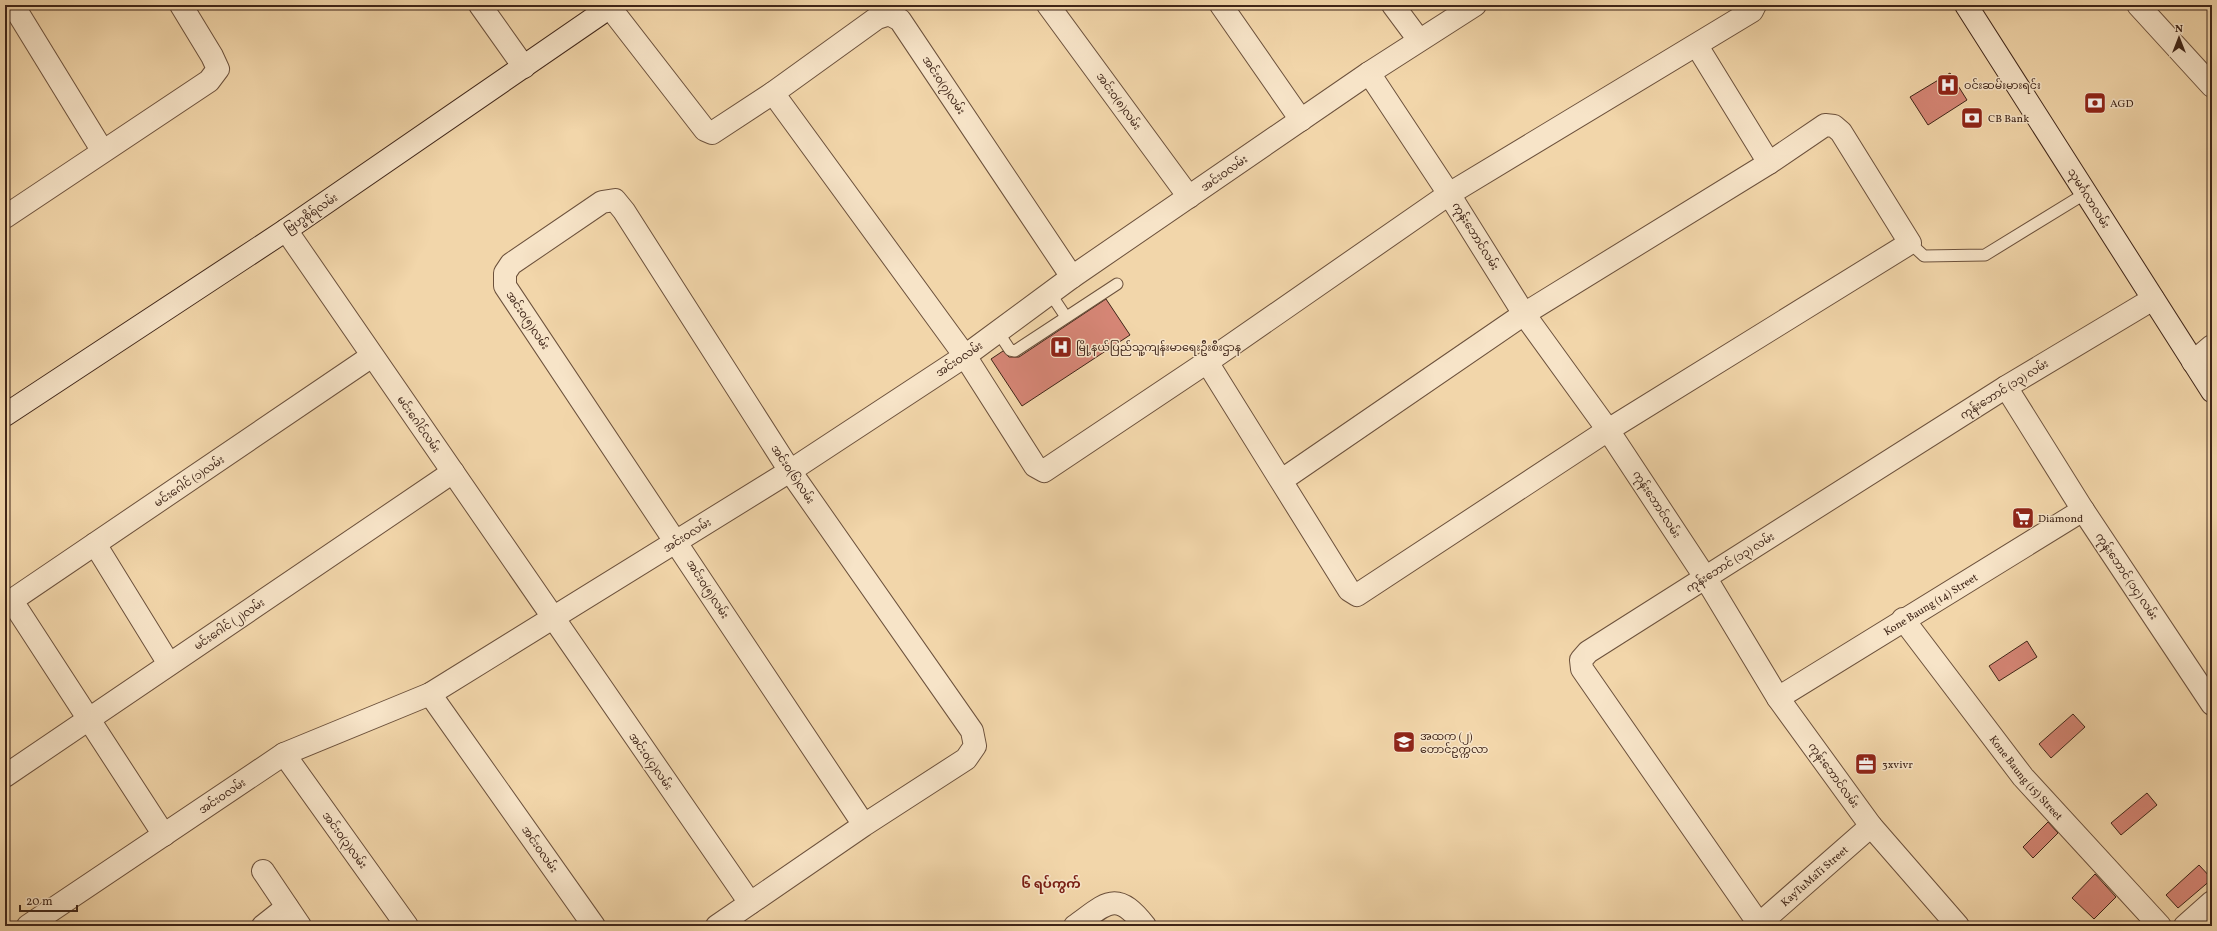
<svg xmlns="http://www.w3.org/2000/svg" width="2217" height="931" font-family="Vollkorn,'Noto Sans Myanmar',serif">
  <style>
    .building { fill: #d68676; stroke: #3f2518 }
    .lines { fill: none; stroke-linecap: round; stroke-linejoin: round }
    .lane-casing { stroke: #6c513c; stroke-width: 13 }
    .street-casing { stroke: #6c513c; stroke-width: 24 }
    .secondary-casing { stroke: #3f2518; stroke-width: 24 }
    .lane { stroke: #f7e4c8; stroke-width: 11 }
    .street { stroke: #f7e4c8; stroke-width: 22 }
    .secondary { stroke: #f7e4c8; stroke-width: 22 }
    .labels { text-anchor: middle; stroke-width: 3; stroke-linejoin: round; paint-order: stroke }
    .street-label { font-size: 11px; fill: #3f2518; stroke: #f7e4c8 }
    .poi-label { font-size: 11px; fill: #3f2518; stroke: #f7e4c8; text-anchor: start }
    .quarter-label { font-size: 13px; font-weight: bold; fill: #7a1f14; stroke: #f7e4c8 }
  </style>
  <rect width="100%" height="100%" fill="#f2d6aa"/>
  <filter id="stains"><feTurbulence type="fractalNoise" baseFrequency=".005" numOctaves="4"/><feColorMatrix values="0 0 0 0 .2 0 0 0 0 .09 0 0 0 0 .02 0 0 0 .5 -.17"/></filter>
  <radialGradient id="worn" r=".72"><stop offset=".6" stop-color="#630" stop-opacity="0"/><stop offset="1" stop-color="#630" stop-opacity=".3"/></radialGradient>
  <g class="building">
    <path d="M1950 73 1967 100 1928 125 1910 97Z"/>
    <path d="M1106 299 1130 335 1022 406 991 359 1003 351 1009 357H1019Z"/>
    <path d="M2027 641 2037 657 1999 681 1989 666Z"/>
    <path d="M2073 714 2085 727 2051 758 2039 744Z"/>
    <path d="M2147 793 2157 805 2121 835 2111 823Z"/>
    <path d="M2048 822 2058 833 2033 858 2023 847Z"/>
    <path d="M2199 865 2212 879 2178 908 2166 895Z"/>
    <path d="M2095 874 2116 897 2094 919 2072 898Z"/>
  </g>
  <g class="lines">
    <g class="lane-casing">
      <g id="lane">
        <path d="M1910 243 1924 256 1985 255 2086 193"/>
        <path d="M1050 293 1066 317"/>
        <path d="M998 332 1010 350 1015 351 1117 284"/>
      </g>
    </g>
    <g class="street-casing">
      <g id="street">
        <path d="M13 5 102 150"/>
        <path d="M480 5 524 67"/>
        <path d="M608 5 705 130 712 133 773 93 877 18 889 14 900 20 1072 277"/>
        <path d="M1048 5 1189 197"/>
        <path d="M1221 5 1301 120"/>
        <path d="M1393 5 1419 40"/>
        <path d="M2138 5 2212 86"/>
        <path d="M1697 46 1769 163"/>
        <path d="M1369 73 1449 194 1524 314 1608 430 1705 577 1778 698 1871 826 1958 926"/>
        <path d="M773 93 965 356 1035 466 1044 471 1207 362 1449 194 1752 11 1755 5"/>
        <path d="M5 217 209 81 218 69 212 56 181 5"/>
        <path d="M286 230 750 903"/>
        <path d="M1207 362 1349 590 1357 595 1608 430 1910 243 1841 132 1834 126 1825 125 1769 163 1524 314 1282 480"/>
        <path d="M2193 362 2212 346"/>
        <path d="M2006 387 2083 510 2212 704"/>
        <path d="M95 544 169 664"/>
        <path d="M12 601 164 835"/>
        <path d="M5 605 372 356"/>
        <path id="s1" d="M1903 619 2023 777 2160 926"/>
        <path d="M430 694 594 926"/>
        <path id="s2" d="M1778 698 2083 510"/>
        <path d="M284 754 407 926"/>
        <path d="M5 776 453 472"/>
        <path d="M263 871 300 926"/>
        <path d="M1759 924 1582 669 1581 660 1588 652 2006 387 2153 299"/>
        <path d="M28 926 284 754 430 694 790 471 965 356 1072 277 1369 73 1475 5"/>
        <path d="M263 926 287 907"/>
        <path d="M717 926 864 825 966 759 975 746 972 731 790 471 624 211 615 200 602 202 511 264 505 273V286L864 825"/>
        <path d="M1075 926C1107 903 1116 889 1145 926"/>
        <path id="s3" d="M1757 926 1871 826"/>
        <path d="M2185 926 2212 902"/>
      </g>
    </g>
    <g class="secondary-casing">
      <g id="secondary">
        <path d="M1966 5 2212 391"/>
        <path d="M5 415 286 230 613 5"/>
      </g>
    </g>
    <use href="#lane" class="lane"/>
    <use href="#street" class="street"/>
    <use href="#secondary" class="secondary"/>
  </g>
  <defs>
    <g id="hospital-square" transform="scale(1.15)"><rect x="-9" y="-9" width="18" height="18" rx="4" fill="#8f2418" stroke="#f7e4c8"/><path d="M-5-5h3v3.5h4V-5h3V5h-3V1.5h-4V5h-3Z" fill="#fff"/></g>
    <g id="bank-square" transform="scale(1.15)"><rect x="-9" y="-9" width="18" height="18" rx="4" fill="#8f2418" stroke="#f7e4c8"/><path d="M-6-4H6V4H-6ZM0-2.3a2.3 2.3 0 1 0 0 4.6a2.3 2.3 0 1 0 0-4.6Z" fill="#fff"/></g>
    <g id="supermarket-square" transform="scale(1.15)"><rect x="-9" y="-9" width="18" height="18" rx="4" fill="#8f2418" stroke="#f7e4c8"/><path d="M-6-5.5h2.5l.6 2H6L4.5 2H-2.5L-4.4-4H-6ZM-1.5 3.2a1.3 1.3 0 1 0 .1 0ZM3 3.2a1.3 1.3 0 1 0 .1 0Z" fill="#fff"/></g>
    <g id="school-square" transform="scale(1.15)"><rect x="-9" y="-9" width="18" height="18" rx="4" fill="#8f2418" stroke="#f7e4c8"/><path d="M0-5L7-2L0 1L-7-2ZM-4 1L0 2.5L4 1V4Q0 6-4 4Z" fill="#fff"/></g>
    <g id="office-square" transform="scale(1.15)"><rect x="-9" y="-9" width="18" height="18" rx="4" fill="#8f2418" stroke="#f7e4c8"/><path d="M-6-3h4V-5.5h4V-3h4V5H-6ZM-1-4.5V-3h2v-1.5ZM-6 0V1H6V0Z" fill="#fff"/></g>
  </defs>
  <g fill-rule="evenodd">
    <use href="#hospital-square" x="1948" y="85"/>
    <use href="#bank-square" x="2095" y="103"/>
    <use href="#bank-square" x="1972" y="118"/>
    <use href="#hospital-square" x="1061" y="347"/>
    <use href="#supermarket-square" x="2023" y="518"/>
    <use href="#school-square" x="1404" y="742"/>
    <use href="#office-square" x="1866" y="764"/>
  </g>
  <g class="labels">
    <g class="street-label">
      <text transform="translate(944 85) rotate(56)" y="4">အင်းဝ(၇)လမ်း</text>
      <text transform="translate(1119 101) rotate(54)" y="4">အင်းဝ(၈)လမ်း</text>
      <text transform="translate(1224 173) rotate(-35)" y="4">အင်းဝလမ်း</text>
      <text transform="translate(2089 198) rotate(58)" y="4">သုမင်္ဂလာလမ်း</text>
      <text transform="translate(311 213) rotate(-34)" y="4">ဗြဟ္မစိုရ်လမ်း</text>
      <text transform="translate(1476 236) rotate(58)" y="4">ကုန်းဘောင်လမ်း</text>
      <text transform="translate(528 320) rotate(56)" y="4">အင်းဝ(၅)လမ်း</text>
      <text transform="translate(959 359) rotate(-34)" y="4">အင်းဝလမ်း</text>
      <text transform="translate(2004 389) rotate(-32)" y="4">ကုန်းဘောင် (၁၃) လမ်း</text>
      <text transform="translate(419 424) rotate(55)" y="4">မင်းဂေါင်လမ်း</text>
      <text transform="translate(793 474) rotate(56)" y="4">အင်းဝ(၆)လမ်း</text>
      <text transform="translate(189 481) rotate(-34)" y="4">မင်းဂေါင် (၁)လမ်း</text>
      <text transform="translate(1657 504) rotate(57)" y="4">ကုန်းဘောင်လမ်း</text>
      <text transform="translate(687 535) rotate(-32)" y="4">အင်းဝလမ်း</text>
      <text transform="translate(1730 562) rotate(-32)" y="4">ကုန်းဘောင် (၁၃) လမ်း</text>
      <text transform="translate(2127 576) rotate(56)" y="4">ကုန်းဘောင် (၁၄) လမ်း</text>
      <text transform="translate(708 589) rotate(57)" y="4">အင်းဝ(၅)လမ်း</text>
      <text dy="4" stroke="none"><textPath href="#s2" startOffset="179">Kone Baung (14) Street</textPath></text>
      <text transform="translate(229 624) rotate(-34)" y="4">မင်းဂေါင် (၂)လမ်း</text>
      <text transform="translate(651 761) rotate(55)" y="4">အင်းဝ(၄)လမ်း</text>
      <text transform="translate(1834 775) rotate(54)" y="4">ကုန်းဘောင်လမ်း</text>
      <text dy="4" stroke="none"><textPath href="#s1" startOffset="201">Kone Baung (15) Street</textPath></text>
      <text transform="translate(222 796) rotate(-34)" y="4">အင်းဝလမ်း</text>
      <text transform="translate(345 840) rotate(54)" y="4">အင်းဝ(၃)လမ်း</text>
      <text transform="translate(540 849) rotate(55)" y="4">အင်းဝလမ်း</text>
      <text dy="4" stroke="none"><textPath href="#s3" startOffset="76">KayTuMaTi Street</textPath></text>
    </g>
    <g class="poi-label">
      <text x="1964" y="89">ဝင်းဆမ်းမားရင်း</text>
      <text x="2110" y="107">AGD</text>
      <text x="1988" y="122">CB Bank</text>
      <text x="1076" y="351">မြို့နယ်ပြည်သူ့ကျန်းမာရေးဦးစီးဌာန</text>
      <text x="2038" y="522">Diamond</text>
      <text x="1420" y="740">အထက (၂)<tspan x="1420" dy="13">တောင်ဥက္ကလာ</tspan></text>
      <text x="1882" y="768">3xvivr</text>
    </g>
    <g class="quarter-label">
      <text x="1051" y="888">၆ ရပ်ကွက်</text>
    </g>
  </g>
  <rect width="2217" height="931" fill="none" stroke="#f2d6aa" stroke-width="20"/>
  <rect x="6" y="6" width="2205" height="919" fill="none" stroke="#3f2518" stroke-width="2"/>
  <rect x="10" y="10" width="2197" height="911" fill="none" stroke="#3f2518"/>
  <g transform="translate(2179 38)" stroke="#f7e4c8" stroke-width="3" paint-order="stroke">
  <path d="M0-3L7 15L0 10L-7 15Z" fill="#3f2518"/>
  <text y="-6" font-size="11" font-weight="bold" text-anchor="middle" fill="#3f2518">N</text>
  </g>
  <path d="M20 905v6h57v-6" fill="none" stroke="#3f2518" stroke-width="2"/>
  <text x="26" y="905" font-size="12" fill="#3f2518" stroke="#f7e4c8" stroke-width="3" paint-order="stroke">20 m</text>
  <rect width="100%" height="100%" filter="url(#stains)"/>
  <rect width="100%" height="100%" fill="url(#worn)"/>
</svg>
